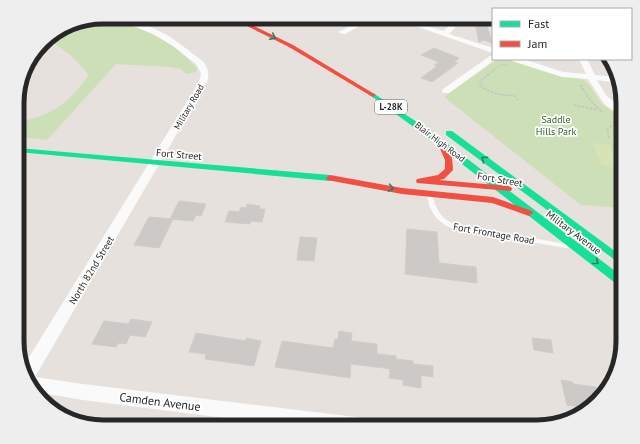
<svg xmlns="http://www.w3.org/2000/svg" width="640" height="444" font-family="'PT Sans',sans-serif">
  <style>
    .green { fill: #ccdfb7 }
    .pitch { fill: #d7e3b4 }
    .building { fill: #ccc9c6; stroke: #d0cdc9 }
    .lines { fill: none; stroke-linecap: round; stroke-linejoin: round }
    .path-far1 { stroke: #c4c3c3; stroke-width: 1; stroke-dasharray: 2 1; stroke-linecap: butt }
    .path { stroke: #c4c3c3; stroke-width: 1.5; stroke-dasharray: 2.5 1.5; stroke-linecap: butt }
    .lane { fill: #fbfafa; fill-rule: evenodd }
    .street { fill: #fbfafa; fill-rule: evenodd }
    .fast { fill: #16e098; fill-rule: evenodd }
    .jam { fill: #f24e42; fill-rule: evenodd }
    .oneway { stroke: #1e8460 }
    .labels { text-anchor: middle; stroke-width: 3.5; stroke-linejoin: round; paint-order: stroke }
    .far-street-label { font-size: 9px; fill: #272727; stroke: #fff }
    .shield { fill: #fff; stroke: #686868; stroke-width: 1 }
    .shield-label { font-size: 9px; font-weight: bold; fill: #272727 }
    .park-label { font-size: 10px; fill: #315e1d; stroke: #fff }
    .street-label { font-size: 10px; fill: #272727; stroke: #fff }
    .near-street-label { font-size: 12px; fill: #272727; stroke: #fff }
    .rim { fill: none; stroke: #272727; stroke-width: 5 }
  </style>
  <rect width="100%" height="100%" fill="#e6e1dc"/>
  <g class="green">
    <path d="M117 21C149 31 176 42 197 69L196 72 186 74 181 69 171 67 116 64 47 140 18 137V122C27 120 37 118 45 114 63 107 78 91 89 75 77 61 63 46 45 40L47 38 75 22Z"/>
    <path d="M497 59H509L549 73 582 79 588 83 601 103 623 118V208L581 205 444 97Z"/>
  </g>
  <path class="pitch" d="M592 143 609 144 620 168 602 166Z"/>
  <g class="building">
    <path d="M474 18H485L492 43 484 40 479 42Z"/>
    <path d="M434 48 459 58 454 62 458 63 432 82 421 78 437 66 434 65 439 62 421 55Z"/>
    <path d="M179 201 206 204 201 216 196 215 193 221 170 219Z"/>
    <path d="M247 204 260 206 259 209H265L262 222 251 221 250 224 225 222 229 211 239 212 241 207 246 208Z"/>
    <path d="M149 217 173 219 159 248 134 245Z"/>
    <path d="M407 229 437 232 439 263 476 267 477 283 405 274Z"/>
    <path d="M300 237 317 238 314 261 297 260Z"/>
    <path d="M131 319 152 322 145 337 130 335 126 344 118 343 116 347 92 344 104 321 128 324Z"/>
    <path d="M339 331 352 333 351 341 377 344V354L396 356V359L413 361V364L433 366V377L421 375V388L403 385V380L389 378 390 369 384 368 351 364 350 378 275 367 282 341 333 348 335 339 338 340Z"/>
    <path d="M196 333 246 341V338L261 341 254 366 205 359 206 354 189 352Z"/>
    <path d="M532 338 551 340 553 353 534 350Z"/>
    <path d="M561 380 572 382 573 384 596 387 599 398 587 408 567 405Z"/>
  </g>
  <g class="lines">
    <path class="path-far1" d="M488 75 500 65H508"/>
    <g class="path">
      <path d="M489 74 480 81V85C490 94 502 95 515 96L518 100"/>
      <path d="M580 85 591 101 602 112"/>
      <path d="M574 105 598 110"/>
      <path d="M609 138 607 130C611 124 617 125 623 126"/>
    </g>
    <path class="lane" d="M429 191 432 193C435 208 440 218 454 224L566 244H568L569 246 568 248H566L451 228C434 220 430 210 426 193Z"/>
    <g class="street">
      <path d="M404 18 443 31 448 27 449 18H457L455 28 449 34 493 48V53L395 19Z"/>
      <path d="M364 19H373L345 34H342L338 32Z"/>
      <path d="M121 21C148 21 173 37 193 54 197 57 203 60 205 64 209 71 209 75 207 82L35 377 83 384 364 418 370 421 372 427H296L83 400 36 392 29 384 23 367 199 82 201 74 197 65 173 46 153 34Z"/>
      <path d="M490 56H493V59H496L449 93H443L442 91 443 89Z"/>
      <path d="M511 59H523L563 72 586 74 579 59H587L595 75 617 77 618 83 597 80 606 95 623 110V117L605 105 588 79 562 77 512 61Z"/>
    </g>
    <g class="fast">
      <path d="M373 93 432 132 623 277V287L619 286 426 136 371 96 370 95Z"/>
      <path d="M446 131H452L623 257V266L446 135Z"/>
      <path d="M18 148 330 175 334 178 330 181 18 152Z"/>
    </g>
    <g class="jam">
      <path d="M235 20H242L293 45 376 95 373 97 371 96 289 47Z"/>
      <path d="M439 142H442C451 145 453 161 453 170L444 179 439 180 508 186 511 187 512 189 511 191 417 183 416 181 417 179 438 175 445 169V160L438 144Z"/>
      <path d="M330 175 402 188 493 197 532 211 533 213 529 216 492 203 402 194 327 180 326 178Z"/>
    </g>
  </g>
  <defs><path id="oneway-chevron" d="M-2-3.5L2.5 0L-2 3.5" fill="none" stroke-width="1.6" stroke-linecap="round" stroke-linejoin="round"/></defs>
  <g class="oneway">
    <use href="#oneway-chevron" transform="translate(273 37) rotate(27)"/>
    <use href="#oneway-chevron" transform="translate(484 159) rotate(-144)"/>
    <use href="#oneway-chevron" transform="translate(391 188) rotate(10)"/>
    <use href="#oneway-chevron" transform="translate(596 262) rotate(38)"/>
  </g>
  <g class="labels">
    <g class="far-street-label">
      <text transform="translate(189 107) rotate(-60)" y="3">Military Road</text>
      <text transform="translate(440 142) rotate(37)" y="3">Blair High Road</text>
    </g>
    <rect class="shield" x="375" y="100" width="32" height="14" rx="3"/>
    <g class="shield-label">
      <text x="391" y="110">L-28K</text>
    </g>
    <g class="park-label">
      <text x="556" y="123">Saddle<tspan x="556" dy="12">Hills Park</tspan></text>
    </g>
    <g class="street-label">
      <text transform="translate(179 154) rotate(5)" y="4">Fort Street</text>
      <text transform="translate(500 179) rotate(10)" y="4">Fort Street</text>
      <text transform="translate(574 232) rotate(37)" y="4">Military Avenue</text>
      <text transform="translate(494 233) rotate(10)" y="4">Fort Frontage Road</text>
      <text transform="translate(91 270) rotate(-59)" y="4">North 82nd Street</text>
    </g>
    <g class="near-street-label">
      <text transform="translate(160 402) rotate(7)" y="4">Camden Avenue</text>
    </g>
  </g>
  <path d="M0 0H640V444H0ZM103 24H537A79 79 0 0 1 616 103V341A79 79 0 0 1 537 420H103A79 79 0 0 1 24 341V103A79 79 0 0 1 103 24Z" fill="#eee" fill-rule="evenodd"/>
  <path class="rim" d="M103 24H537A79 79 0 0 1 616 103V341A79 79 0 0 1 537 420H103A79 79 0 0 1 24 341V103A79 79 0 0 1 103 24Z"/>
  <rect x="492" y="8" width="140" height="52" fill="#ffffff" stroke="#a9a9a9"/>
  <rect x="500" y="21" width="20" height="6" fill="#16e098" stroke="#a9a9a9"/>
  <text x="528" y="28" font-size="12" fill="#272727">Fast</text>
  <rect x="500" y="41" width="20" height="6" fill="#f24e42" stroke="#a9a9a9"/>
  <text x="528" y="48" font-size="12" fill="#272727">Jam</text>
</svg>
